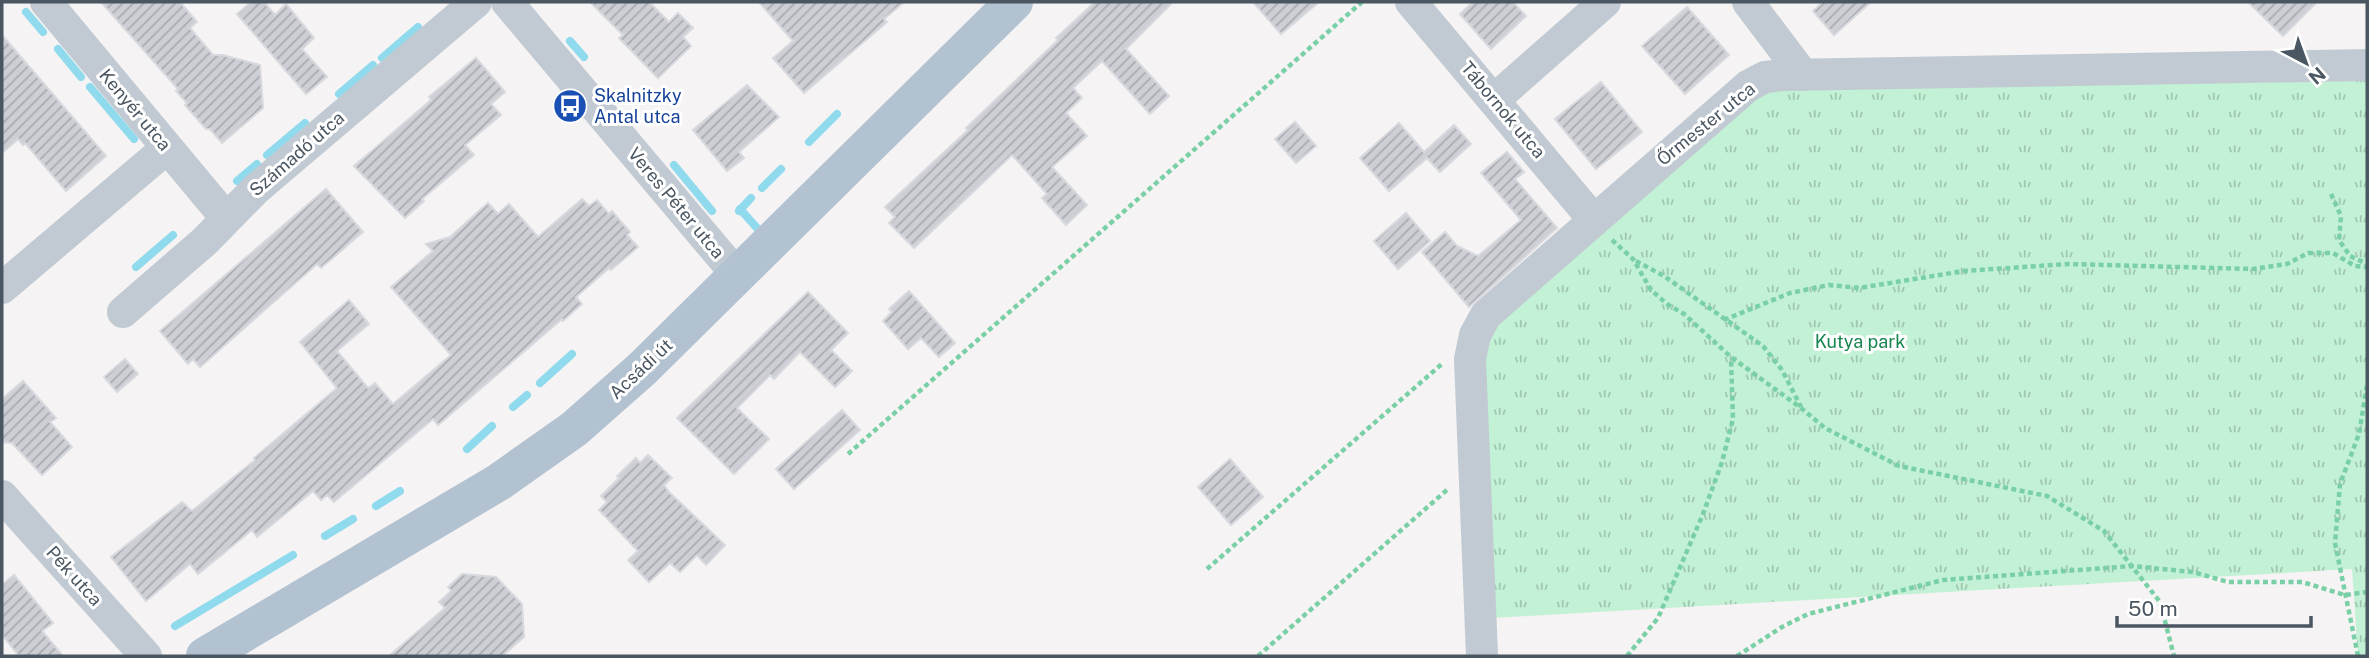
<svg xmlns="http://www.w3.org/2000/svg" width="2369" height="658" font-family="'Public Sans',sans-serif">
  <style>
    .grass { fill: url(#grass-tufts) }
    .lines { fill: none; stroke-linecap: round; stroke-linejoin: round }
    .stream { stroke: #90daee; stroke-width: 8 }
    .building { fill: url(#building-hatch); stroke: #d7d9de; stroke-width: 2 }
    .path { stroke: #7ad0a6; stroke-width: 4.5; stroke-dasharray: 5 3.5; stroke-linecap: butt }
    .minor { stroke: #c1cad2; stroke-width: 32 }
    .major { stroke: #b3c2d1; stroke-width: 38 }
    .labels { text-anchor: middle; stroke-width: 6; stroke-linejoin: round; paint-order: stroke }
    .transit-label { font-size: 18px; fill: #164399; stroke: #fff; text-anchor: start }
    .street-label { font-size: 18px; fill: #4a5661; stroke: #fff }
    .park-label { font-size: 18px; fill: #17864f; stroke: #fff }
  </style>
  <defs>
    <pattern id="grass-tufts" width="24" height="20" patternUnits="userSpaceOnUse" patternTransform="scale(1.75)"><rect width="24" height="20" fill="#c3f1d5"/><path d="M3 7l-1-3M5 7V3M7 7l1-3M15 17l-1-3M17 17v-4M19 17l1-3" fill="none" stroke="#a0c6b0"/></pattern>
    <pattern id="building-hatch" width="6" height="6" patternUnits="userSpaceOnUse" patternTransform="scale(1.75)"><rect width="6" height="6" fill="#cdcfd5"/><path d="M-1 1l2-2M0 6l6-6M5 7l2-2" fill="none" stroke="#a8abb0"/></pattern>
  </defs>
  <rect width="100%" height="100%" fill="#f5f3f3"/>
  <path class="grass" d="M2367 75V656H2358L2352 569 1492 618 1484 344 1499 322 1743 102 1784 87Z"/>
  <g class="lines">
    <g class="stream">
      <path d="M26 12 43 32"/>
      <path d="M570 41 584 57"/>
      <path d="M58 49 81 77"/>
      <path d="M382 58 418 27"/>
      <path d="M90 87 134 139"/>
      <path d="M339 94 373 65"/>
      <path d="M809 142 837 114"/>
      <path d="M267 155 305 123"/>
      <path d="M674 165 712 211"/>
      <path d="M237 181 257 164"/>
      <path d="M762 188 781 169"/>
      <path d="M740 209 757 228"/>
      <path d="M739 211 751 198"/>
      <path d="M136 267 173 235"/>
      <path d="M540 383 572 354"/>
      <path d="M513 407 527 395"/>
      <path d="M467 449 492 426"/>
      <path d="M376 506 400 491"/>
      <path d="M325 536 353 519"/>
      <path d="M175 626 293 555"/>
    </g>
  </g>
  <g class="building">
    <path d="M101 2H180L197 22 190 28 213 55H223L260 65 263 108 222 143 210 129H206L185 105 187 103 176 91 178 89Z"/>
    <path d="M251 2H264L275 15 286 4 314 38 302 49 327 77 306 94 237 14Z"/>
    <path d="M590 2H649L669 22 678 13 693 28 683 37 691 46 658 78 619 38 623 35Z"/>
    <path d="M759 2H904L884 19 887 22 804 93 773 58 793 41Z"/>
    <path d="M1095 2H1173L1126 49 1169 96 1150 114 1102 61 1073 88 1082 98 1066 113 1087 136 1052 167 1087 205 1066 225 1042 198 1047 194 1012 155 914 248 889 223 895 217 885 207 968 130 966 128 1058 40 1056 38Z"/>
    <path d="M1253 2H1319L1281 34Z"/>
    <path d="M1473 2H1513L1526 16 1491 49 1460 14Z"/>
    <path d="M1823 2H1871L1834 35 1813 11Z"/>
    <path d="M2248 2H2317L2283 36Z"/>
    <path d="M1687 7 1729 55 1685 94 1642 46Z"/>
    <path d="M2 35 106 156 66 191 25 143 23 145 18 139 2 153Z"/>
    <path d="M476 58 505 92 491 104 501 115 465 145 474 155 422 199 424 201 405 218 354 166 431 100 429 97Z"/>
    <path d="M1601 82 1642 132 1596 169 1555 119Z"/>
    <path d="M747 85 779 117 739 152 744 158 727 171 693 130Z"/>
    <path d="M1295 122 1316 146 1296 163 1275 139Z"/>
    <path d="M1399 123 1424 152 1454 125 1471 144 1440 172 1427 158 1389 191 1360 158Z"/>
    <path d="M1507 152 1524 172 1515 179 1557 228 1469 307 1422 252 1445 232 1457 246 1478 256 1521 220 1481 173Z"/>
    <path d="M326 189 363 232 321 268 317 264 200 367 193 359 188 364 160 331Z"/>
    <path d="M582 199 589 206 597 200 609 214 612 211 630 232 627 235 638 247 611 270 609 268 576 297 582 304 563 321 562 319 438 425 433 419 334 502 327 495 321 500 313 491 257 537 252 530 198 574 190 564 146 601 111 557 182 502 192 511 255 460 254 458 337 388 300 342 349 300 369 324 337 351 368 388 375 383 393 404 451 355 391 287 433 251 426 244 450 237 488 203 498 214 509 204 538 237Z"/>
    <path d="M1406 213 1430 241 1398 269 1374 241Z"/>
    <path d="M909 291 955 343 939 357 921 338 908 349 883 321 892 312 889 309Z"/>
    <path d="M808 292 848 333 831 350 852 371 835 387 800 352 774 379 770 375 737 408 769 439 734 474 677 418Z"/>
    <path d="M125 359 138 374 117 392 104 377Z"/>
    <path d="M23 381 56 418 50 422 72 447 42 475 12 443 2 442V399Z"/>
    <path d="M842 410 860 430 794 489 776 469Z"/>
    <path d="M648 455 672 478 664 485 669 492 725 545 706 565 697 555 680 572 670 563 649 582 628 560 638 551 599 510 607 502 601 496 619 478 617 476 636 458 640 463Z"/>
    <path d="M1230 459 1263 497 1231 525 1198 487Z"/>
    <path d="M462 574 496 577 522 604 524 637 502 656H389L445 608 439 602 451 591 448 587Z"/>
    <path d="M14 575 53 623 42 631 63 656H19L2 635V585Z"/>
  </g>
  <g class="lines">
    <g class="path">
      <path d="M2331 194 2341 216 2339 240 2350 256 2367 264"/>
      <path d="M1612 240 1633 259 1651 290 1667 304 1684 314 1731 357 1801 408 1825 428 1899 466 2047 496 2104 531 2160 602 2174 656"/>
      <path d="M1636 261 1664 276 1763 346 1782 370 1801 407"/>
      <path d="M1724 320 1790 293 1829 285 1859 288 1964 271 2068 264 2253 269 2287 264 2308 253H2333L2355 266 2367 267"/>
      <path d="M848 454 1362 2"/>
      <path d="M1207 569 1443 363"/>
      <path d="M1258 656 1448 489"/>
      <path d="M1627 656 1658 618 1703 514 1722 462 1733 419 1731 358"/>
      <path d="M1737 656 1782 627 1808 614 1943 580 2132 566 2193 572 2228 582H2302L2345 595 2367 592"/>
      <path d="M2358 656 2335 543 2340 484 2359 434 2367 385"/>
    </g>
    <g class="minor">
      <path d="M46 2 226 218"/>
      <path d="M507 2 737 275"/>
      <path d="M1411 2 1593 219"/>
      <path d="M1748 2 1803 75"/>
      <path d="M1495 99 1605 2"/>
      <path d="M2 288 167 148"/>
      <path d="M123 312 205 241 256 189 476 2"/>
      <path d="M2 496 146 656"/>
      <path d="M1482 656 1470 359 1475 335 1486 315 1748 86 1765 77 1783 75 2367 65"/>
    </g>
    <path class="major" d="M205 656 499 482 574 429 642 369 1014 2"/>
  </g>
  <defs>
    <g id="bus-disc" transform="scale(1.75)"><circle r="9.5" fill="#1a4fb4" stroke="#fff"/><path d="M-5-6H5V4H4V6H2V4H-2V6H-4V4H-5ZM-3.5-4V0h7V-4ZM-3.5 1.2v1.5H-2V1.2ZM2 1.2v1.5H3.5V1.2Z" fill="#fff"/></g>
  </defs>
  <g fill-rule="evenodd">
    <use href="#bus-disc" x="570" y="106"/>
  </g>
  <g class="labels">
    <g class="transit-label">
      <text x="594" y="102">Skalnitzky<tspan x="594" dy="21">Antal utca</tspan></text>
    </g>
    <g class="street-label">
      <text transform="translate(135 110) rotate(50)" y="6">Kenyér utca</text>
      <text transform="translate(1503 110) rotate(50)" y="6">Tábornok utca</text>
      <text transform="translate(1706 124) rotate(-39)" y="6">Őrmester utca</text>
      <text transform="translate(297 154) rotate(-41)" y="6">Számadó utca</text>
      <text transform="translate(676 203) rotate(50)" y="6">Veres Péter utca</text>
      <text transform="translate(641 369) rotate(-43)" y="6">Acsádi út</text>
      <text transform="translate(74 576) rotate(48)" y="6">Pék utca</text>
    </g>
    <g class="park-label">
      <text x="1860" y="348">Kutya park</text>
    </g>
  </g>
  <rect width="2369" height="658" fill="none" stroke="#4a5661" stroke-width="7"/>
  <g transform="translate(2306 63) rotate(139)" stroke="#ffffff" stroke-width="5" paint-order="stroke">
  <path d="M0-5L12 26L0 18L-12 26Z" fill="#4a5661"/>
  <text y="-10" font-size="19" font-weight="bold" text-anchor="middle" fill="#4a5661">N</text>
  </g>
  <path d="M2117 616v10h194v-10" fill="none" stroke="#4a5661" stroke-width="3.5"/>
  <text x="2128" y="616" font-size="21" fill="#4a5661" stroke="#ffffff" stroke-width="5" paint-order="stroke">50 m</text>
</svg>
